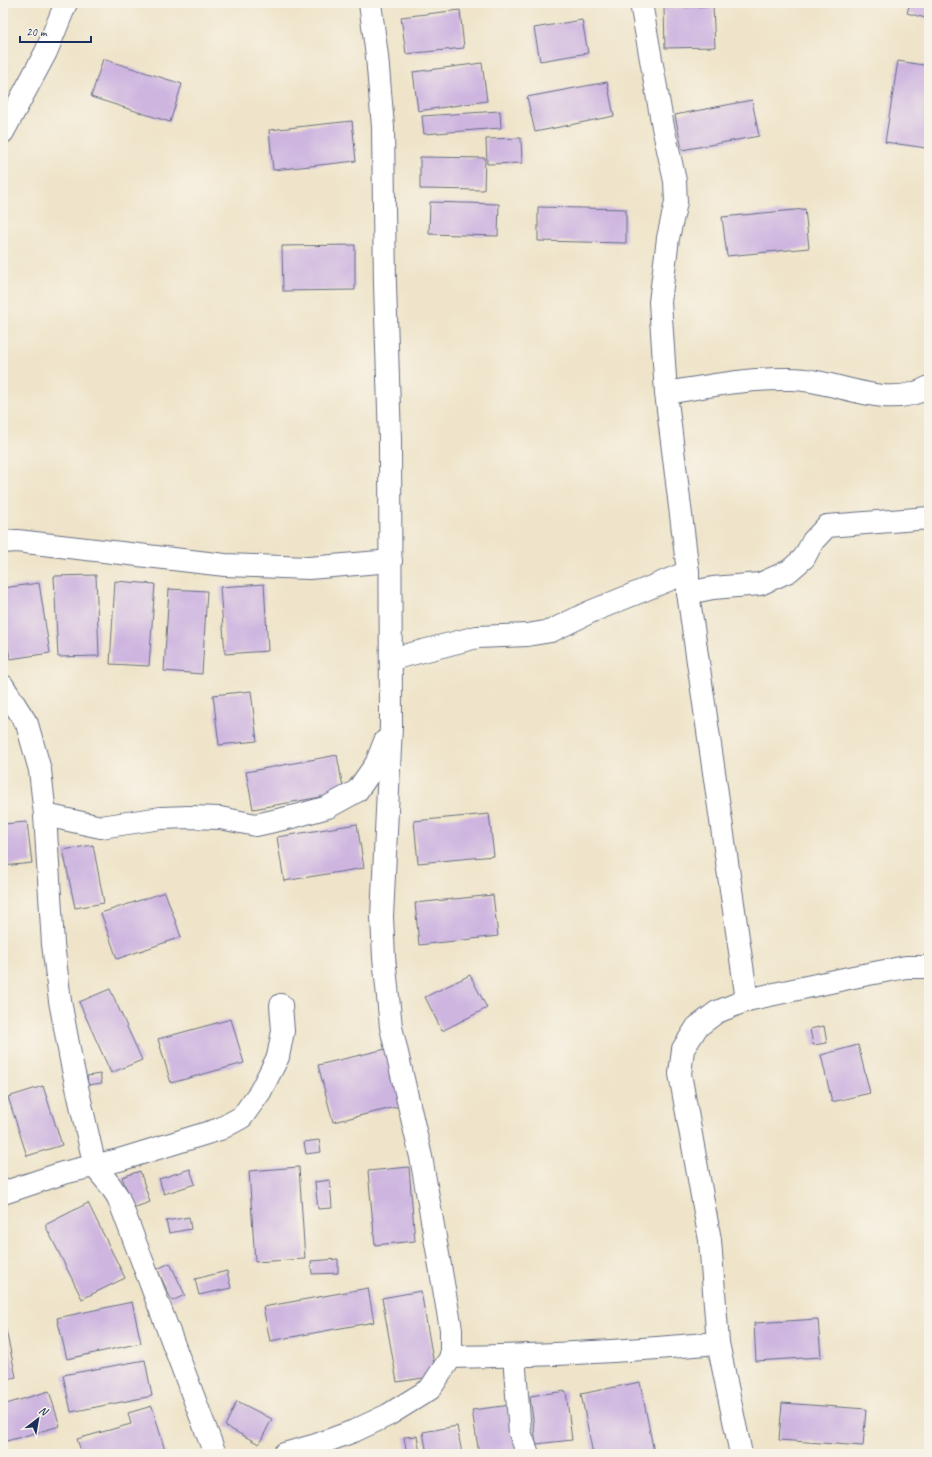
<svg xmlns="http://www.w3.org/2000/svg" width="932" height="1457" font-family="Caveat,sans-serif">
  <style>
    .building { fill: #ceb5e0 }
    .lines { fill: none; stroke-linecap: round; stroke-linejoin: round }
    .minor-casing { stroke: #656e83; stroke-width: 24 }
    .minor { stroke: #fff; stroke-width: 22 }
  </style>
  <rect width="100%" height="100%" fill="#f7f3e8"/>
  <filter id="ink" filterUnits="userSpaceOnUse"><feTurbulence type="fractalNoise" baseFrequency=".025" numOctaves="2"/><feDisplacementMap in="SourceGraphic" scale="8" xChannelSelector="R" yChannelSelector="G"/><feConvolveMatrix kernelMatrix="1 2 1 2 8 2 1 2 1" color-interpolation-filters="sRGB"/></filter>
  <filter id="wash" filterUnits="userSpaceOnUse"><feTurbulence type="fractalNoise" baseFrequency=".012" numOctaves="4" result="noise"/><feDisplacementMap in="SourceGraphic" scale="16" xChannelSelector="R" yChannelSelector="G"/><feGaussianBlur stdDeviation="0.9" result="paint"/><feColorMatrix in="noise" values="0 0 0 0 0 0 0 0 0 0 0 0 0 0 0 0 0 1.4 0 .05"/><feComposite in="paint" operator="in"/></filter>
  <g filter="url(#wash)">
    <rect width="100%" height="100%" fill="#efe4c9"/>
    <g id="blocks">
      <g class="building">
        <path d="M910 3H929V19L907 13Z"/>
        <path d="M713 6 715 47 665 48 664 8Z"/>
        <path d="M460 10 464 48 406 54 401 17Z"/>
        <path d="M582 20 588 53 540 61 534 28Z"/>
        <path d="M103 59 182 84 170 122 91 97Z"/>
        <path d="M898 61 929 66V129L926 148 885 142Z"/>
        <path d="M482 63 487 101 418 111 413 72Z"/>
        <path d="M607 82 614 116 535 132 527 97Z"/>
        <path d="M752 100 759 136 682 150 675 115Z"/>
        <path d="M500 111 501 128 424 134 422 116Z"/>
        <path d="M352 121 356 161 273 170 269 130Z"/>
        <path d="M521 138 522 163 487 164 486 139Z"/>
        <path d="M420 157 485 158 484 190 420 189Z"/>
        <path d="M430 202 499 204 498 236 429 234Z"/>
        <path d="M538 207 626 209V243L538 241Z"/>
        <path d="M805 209 809 248 727 256 722 217Z"/>
        <path d="M355 245V290L283 291 282 246Z"/>
        <path d="M96 575 99 656 58 657 54 576Z"/>
        <path d="M115 581 155 584 149 666 110 664Z"/>
        <path d="M39 583 50 653 10 659 3 615V588Z"/>
        <path d="M264 584 268 651 225 654 220 587Z"/>
        <path d="M169 589 207 591 202 674 164 671Z"/>
        <path d="M251 691 257 741 219 745 213 695Z"/>
        <path d="M337 755 344 793 253 809 246 772Z"/>
        <path d="M489 814 494 856 418 863 414 821Z"/>
        <path d="M27 822 32 863 3 866V824Z"/>
        <path d="M357 824 364 868 284 881 277 837Z"/>
        <path d="M93 845 104 903 75 908 63 850Z"/>
        <path d="M165 892 181 937 117 959 101 913Z"/>
        <path d="M493 895 498 936 419 945 415 903Z"/>
        <path d="M470 975 487 1008 442 1031 425 997Z"/>
        <path d="M110 989 142 1060 111 1073 79 1002Z"/>
        <path d="M231 1019 244 1063 171 1083 158 1039Z"/>
        <path d="M824 1026 827 1043 813 1045 810 1029Z"/>
        <path d="M858 1045 870 1093 832 1102 821 1055Z"/>
        <path d="M390 1048 405 1105 333 1122 318 1065Z"/>
        <path d="M100 1074 102 1083 88 1085 87 1076Z"/>
        <path d="M43 1086 62 1145 27 1156 8 1097Z"/>
        <path d="M319 1140 321 1152 306 1154 304 1142Z"/>
        <path d="M299 1167 305 1259 255 1262 249 1171Z"/>
        <path d="M409 1167 415 1241 375 1245 368 1171Z"/>
        <path d="M190 1169 195 1184 164 1194 159 1179Z"/>
        <path d="M140 1171 150 1202 133 1208 122 1177Z"/>
        <path d="M330 1180 332 1208 318 1209 315 1182Z"/>
        <path d="M88 1203 125 1278 82 1299 45 1225Z"/>
        <path d="M189 1217 191 1229 169 1233 166 1221Z"/>
        <path d="M338 1259V1273L312 1274 311 1261Z"/>
        <path d="M170 1263 185 1295 172 1301 157 1269Z"/>
        <path d="M227 1271 231 1288 199 1295 195 1279Z"/>
        <path d="M368 1288 374 1322 270 1341 263 1307Z"/>
        <path d="M421 1291 436 1376 397 1382 382 1298Z"/>
        <path d="M132 1302 141 1343 67 1359 57 1318Z"/>
        <path d="M818 1319 821 1357 756 1361 754 1323Z"/>
        <path d="M3 1330H6L16 1377 3 1380Z"/>
        <path d="M145 1360 152 1396 71 1412 63 1375Z"/>
        <path d="M640 1382 654 1452 646 1454H593L581 1394Z"/>
        <path d="M49 1391 60 1426 3 1442V1405Z"/>
        <path d="M566 1391 572 1440 536 1444 530 1396Z"/>
        <path d="M237 1401 272 1419 259 1444 225 1426Z"/>
        <path d="M782 1403 866 1409 863 1446 779 1440Z"/>
        <path d="M511 1405 518 1454H479L472 1410Z"/>
        <path d="M152 1406 166 1454H82L77 1439 131 1424 128 1413Z"/>
        <path d="M457 1426 462 1454H427L423 1432Z"/>
        <path d="M417 1436 420 1453 407 1454 404 1437Z"/>
      </g>
    </g>
  </g>
  <g filter="url(#ink)">
    <use href="#blocks" fill-opacity="0" stroke="#656e83" stroke-width="1"/>
    <g class="lines">
      <g class="minor-casing">
        <g id="minor">
          <path d="M641 3 663 127 675 181 676 202 668 238 660 302 666 393 688 572V593L747 1000"/>
          <path d="M3 132 46 52 66 3"/>
          <path d="M666 393C708 386 749 378 791 379 836 379 886 412 929 387"/>
          <path d="M3 542 17 541 225 565 309 568 391 561"/>
          <path d="M688 593 713 588 760 584 789 571 804 558 813 541 827 526 929 518"/>
          <path d="M392 659 477 637 527 635 551 631 590 612 688 572"/>
          <path d="M3 686 27 724 40 770 45 815 53 944 60 1001 72 1065 95 1167 110 1185 118 1197 215 1454"/>
          <path d="M45 815 101 827 161 818 189 817 220 818 256 825 296 816 328 807 357 791 376 764 385 741"/>
          <path d="M3 1193 63 1173 119 1160 220 1129 242 1117 260 1092 278 1057 283 1031 281 1005"/>
          <path d="M514 1356 520 1433 528 1454"/>
          <path d="M451 1357C540 1356 629 1351 718 1343"/>
          <path d="M284 1454 316 1445 354 1431 388 1415 430 1389 451 1357V1329L421 1157 391 1027 384 957 382 917 391 726 390 440 385 285 383 127 377 56 370 3"/>
          <path d="M741 1454 718 1343 710 1240 680 1074 683 1049 697 1027 717 1012 747 1000 858 976 906 967H929"/>
        </g>
      </g>
      <use href="#minor" class="minor"/>
    </g>
  </g>
  <rect width="932" height="1457" fill="none" stroke="#f7f3e8" stroke-width="16"/>
  <g transform="translate(38 1419) rotate(31)" stroke="#f7f3e8" stroke-width="3" paint-order="stroke">
  <path d="M0-3L7 15L0 10L-7 15Z" fill="#1b2f5e"/>
  <text y="-6" font-size="11" font-weight="bold" text-anchor="middle" fill="#1b2f5e">N</text>
  </g>
  <path d="M20 36v6h71v-6" fill="none" stroke="#1b2f5e" stroke-width="2"/>
  <text x="26" y="36" font-size="12" fill="#1b2f5e" stroke="#f7f3e8" stroke-width="3" paint-order="stroke">20 m</text>
</svg>
